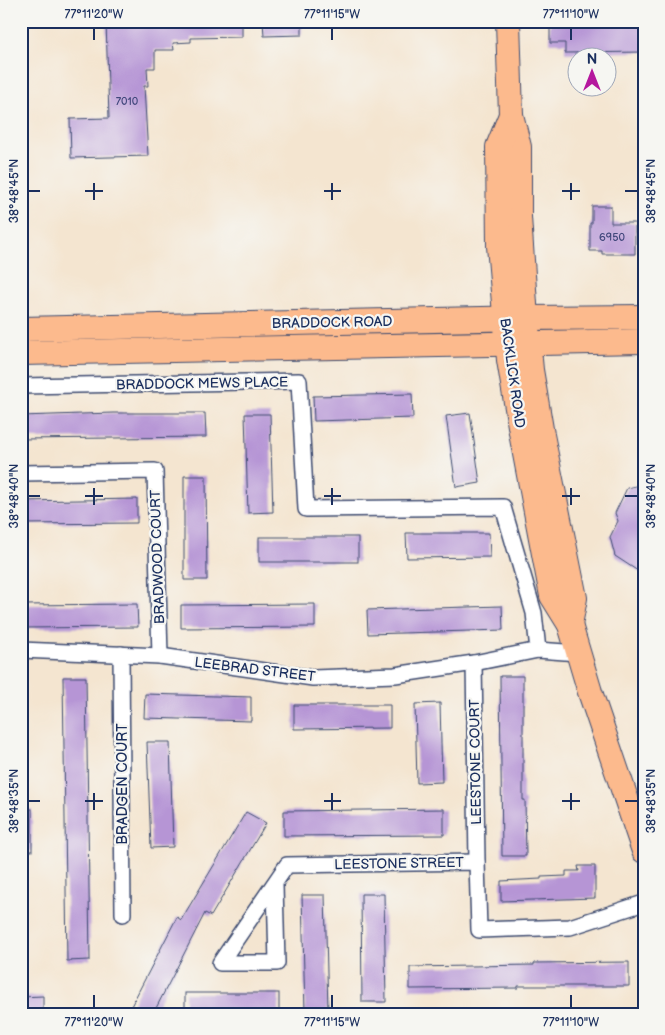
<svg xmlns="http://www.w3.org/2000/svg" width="665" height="1035" font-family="'Balsamiq Sans',sans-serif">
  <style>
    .building { fill: #b695d5 }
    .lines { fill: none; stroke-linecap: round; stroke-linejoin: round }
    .minor-casing { stroke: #3c4a6f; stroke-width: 18 }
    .primary-casing { stroke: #3c4a6f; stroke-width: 26 }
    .minor { stroke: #fff; stroke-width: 15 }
    .primary { stroke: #fcba8d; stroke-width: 24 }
    .ticks { fill: none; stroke: #1b2f5e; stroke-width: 2 }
    .labels { text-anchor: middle; stroke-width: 4.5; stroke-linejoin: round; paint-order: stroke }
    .number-label { font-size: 11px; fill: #42487c }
    .street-label { font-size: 14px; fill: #1b2f5e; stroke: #f6f6f2 }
    .neatline { fill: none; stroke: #1b2f5e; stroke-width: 2 }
    .ticks-label { font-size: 12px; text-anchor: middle; fill: #1b2f5e }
  </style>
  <rect width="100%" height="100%" fill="#f6f6f2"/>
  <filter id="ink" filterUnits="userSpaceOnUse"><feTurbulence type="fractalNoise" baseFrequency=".02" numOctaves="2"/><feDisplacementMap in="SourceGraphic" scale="10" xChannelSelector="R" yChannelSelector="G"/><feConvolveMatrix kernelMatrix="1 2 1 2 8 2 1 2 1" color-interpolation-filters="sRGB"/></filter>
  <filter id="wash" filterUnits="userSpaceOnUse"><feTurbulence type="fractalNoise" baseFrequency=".0096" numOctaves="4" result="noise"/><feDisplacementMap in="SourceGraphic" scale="20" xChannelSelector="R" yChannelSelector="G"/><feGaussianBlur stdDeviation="1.12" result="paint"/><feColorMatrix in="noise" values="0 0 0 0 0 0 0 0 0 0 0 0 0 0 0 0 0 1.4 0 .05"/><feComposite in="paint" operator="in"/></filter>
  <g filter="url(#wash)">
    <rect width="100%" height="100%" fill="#f4e5d0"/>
    <g id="blocks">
      <g class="building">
        <path d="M106 21H242V37L191 38V42L173 43 174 50H155V68H147L148 86H144L148 156 71 158 70 119 109 118Z"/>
        <path d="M263 21H302V35L264 36Z"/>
        <path d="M550 21H644V52L565 53V43H550Z"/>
        <path d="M592 206H611V223H635V254H602V251H590V223H592Z"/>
        <path d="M412 394 413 418 314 421 313 396Z"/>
        <path d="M113 413H205L206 437 21 439V416Z"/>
        <path d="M470 413 480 483 456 487 446 416Z"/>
        <path d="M245 414H270L273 512 248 513Z"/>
        <path d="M184 476H206L207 580H184Z"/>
        <path d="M644 484V575L615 556 610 537 618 521 615 513 627 488Z"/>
        <path d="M137 499V523L21 524V501Z"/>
        <path d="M406 533H489L490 557 407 558Z"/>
        <rect x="259" y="537" width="99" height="25"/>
        <path d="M137 604 138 627 21 628V605Z"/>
        <path d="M315 604V627L181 628V605Z"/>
        <path d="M502 606 503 630 368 634 367 610Z"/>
        <path d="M500 676H523V800H525L526 856H502Z"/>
        <path d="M63 677H86L90 960 67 961Z"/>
        <path d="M145 694 251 697V721L144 718Z"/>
        <path d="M440 703 442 782 417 783 415 704Z"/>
        <path d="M294 705H390V728L294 729Z"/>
        <path d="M147 742H170L173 847 151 848Z"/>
        <rect x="21" y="809" width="11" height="42"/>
        <path d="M444 809V835L284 836V811Z"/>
        <path d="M246 812 266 823 211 916 205 913 153 1014H127L177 917 181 920Z"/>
        <path d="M578 866H595V898L501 901V881L541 879V877L566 876V871H579Z"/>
        <path d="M361 894H384L386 1002H362Z"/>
        <path d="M302 895H325L328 1011 305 1012Z"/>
        <path d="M629 962V986H518V988L410 989V967L534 965V963Z"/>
        <rect x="185" y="993" width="94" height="21"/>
        <path d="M43 996V1014H21V997Z"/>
      </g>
    </g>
  </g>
  <g filter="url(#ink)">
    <use href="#blocks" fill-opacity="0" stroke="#3c4a6f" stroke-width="1"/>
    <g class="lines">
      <g class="minor-casing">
        <g id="minor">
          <path d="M21 386 299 381 306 509 503 507 534 613 538 650"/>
          <path d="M21 473 155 471 160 656"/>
          <path d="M21 650 160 656 313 678 395 675 474 663 538 650 578 653"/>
          <path d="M121 654 123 914"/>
          <path d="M474 663 477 862"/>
          <path d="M275 885 277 963H220L287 865 477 862 479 930 570 927 644 903"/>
        </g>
      </g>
      <g class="primary-casing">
        <g id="primary">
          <path d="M508 21 511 115 519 147V217L526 318 531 370 542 435 575 598 570 625"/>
          <path d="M511 115 498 147 499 246 509 360 522 438 552 596 570 625 590 692 644 851"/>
          <path d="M21 329 526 318 644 317"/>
          <path d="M21 353 644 341"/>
        </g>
      </g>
      <use href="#minor" class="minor"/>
      <use href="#primary" class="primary"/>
    </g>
  </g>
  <path class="ticks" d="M94 28V40M332 28V40M571 28V40M94 183V200M332 183V200M571 183V200M28 191H40M85 191H103M324 191H341M562 191H580M625 191H638M94 488V505M332 488V505M571 488V505M28 496H40M85 496H103M324 496H341M562 496H580M625 496H638M94 793V810M332 793V810M571 793V810M28 801H40M85 801H103M324 801H341M562 801H580M625 801H638M94 995V1008M332 995V1008M571 995V1008"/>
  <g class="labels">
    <g class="number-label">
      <text x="127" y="105">7010</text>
      <text x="612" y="241">6950</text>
    </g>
    <g class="street-label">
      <text transform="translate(332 322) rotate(-1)" y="5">BRADDOCK ROAD</text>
      <text transform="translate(513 373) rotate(82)" y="5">BACKLICK ROAD</text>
      <text transform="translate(202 383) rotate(-1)" y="5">BRADDOCK MEWS PLACE</text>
      <text transform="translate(157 557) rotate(-92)" y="5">BRADWOOD COURT</text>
      <text transform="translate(255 669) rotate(7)" y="5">LEEBRAD STREET</text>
      <text transform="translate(475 762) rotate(-91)" y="5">LEESTONE COURT</text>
      <text transform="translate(122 784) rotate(-90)" y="5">BRADGEN COURT</text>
      <text transform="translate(399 863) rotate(-1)" y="5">LEESTONE STREET</text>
    </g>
  </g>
  <rect width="665" height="1035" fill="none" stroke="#f6f6f2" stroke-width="55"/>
  <g transform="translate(592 72)"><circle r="24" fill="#f6f6f2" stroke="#9ea6b7"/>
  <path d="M0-4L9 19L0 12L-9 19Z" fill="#b5179e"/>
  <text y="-8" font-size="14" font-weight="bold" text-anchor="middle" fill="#1b2f5e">N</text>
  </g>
  <rect x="28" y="28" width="610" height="980" class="neatline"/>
  <g class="ticks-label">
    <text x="94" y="18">77°11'20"W</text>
    <text x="332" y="18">77°11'15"W</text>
    <text x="571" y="18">77°11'10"W</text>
    <text transform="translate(14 191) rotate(-90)" y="4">38°48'45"N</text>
    <text transform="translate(651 191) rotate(-90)" y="4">38°48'45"N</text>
    <text transform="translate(14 496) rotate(-90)" y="4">38°48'40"N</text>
    <text transform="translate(651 496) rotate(-90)" y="4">38°48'40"N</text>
    <text transform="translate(14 801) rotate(-90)" y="4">38°48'35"N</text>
    <text transform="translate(651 801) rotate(-90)" y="4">38°48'35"N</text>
    <text x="94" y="1026">77°11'20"W</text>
    <text x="332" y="1026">77°11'15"W</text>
    <text x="571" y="1026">77°11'10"W</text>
  </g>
</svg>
